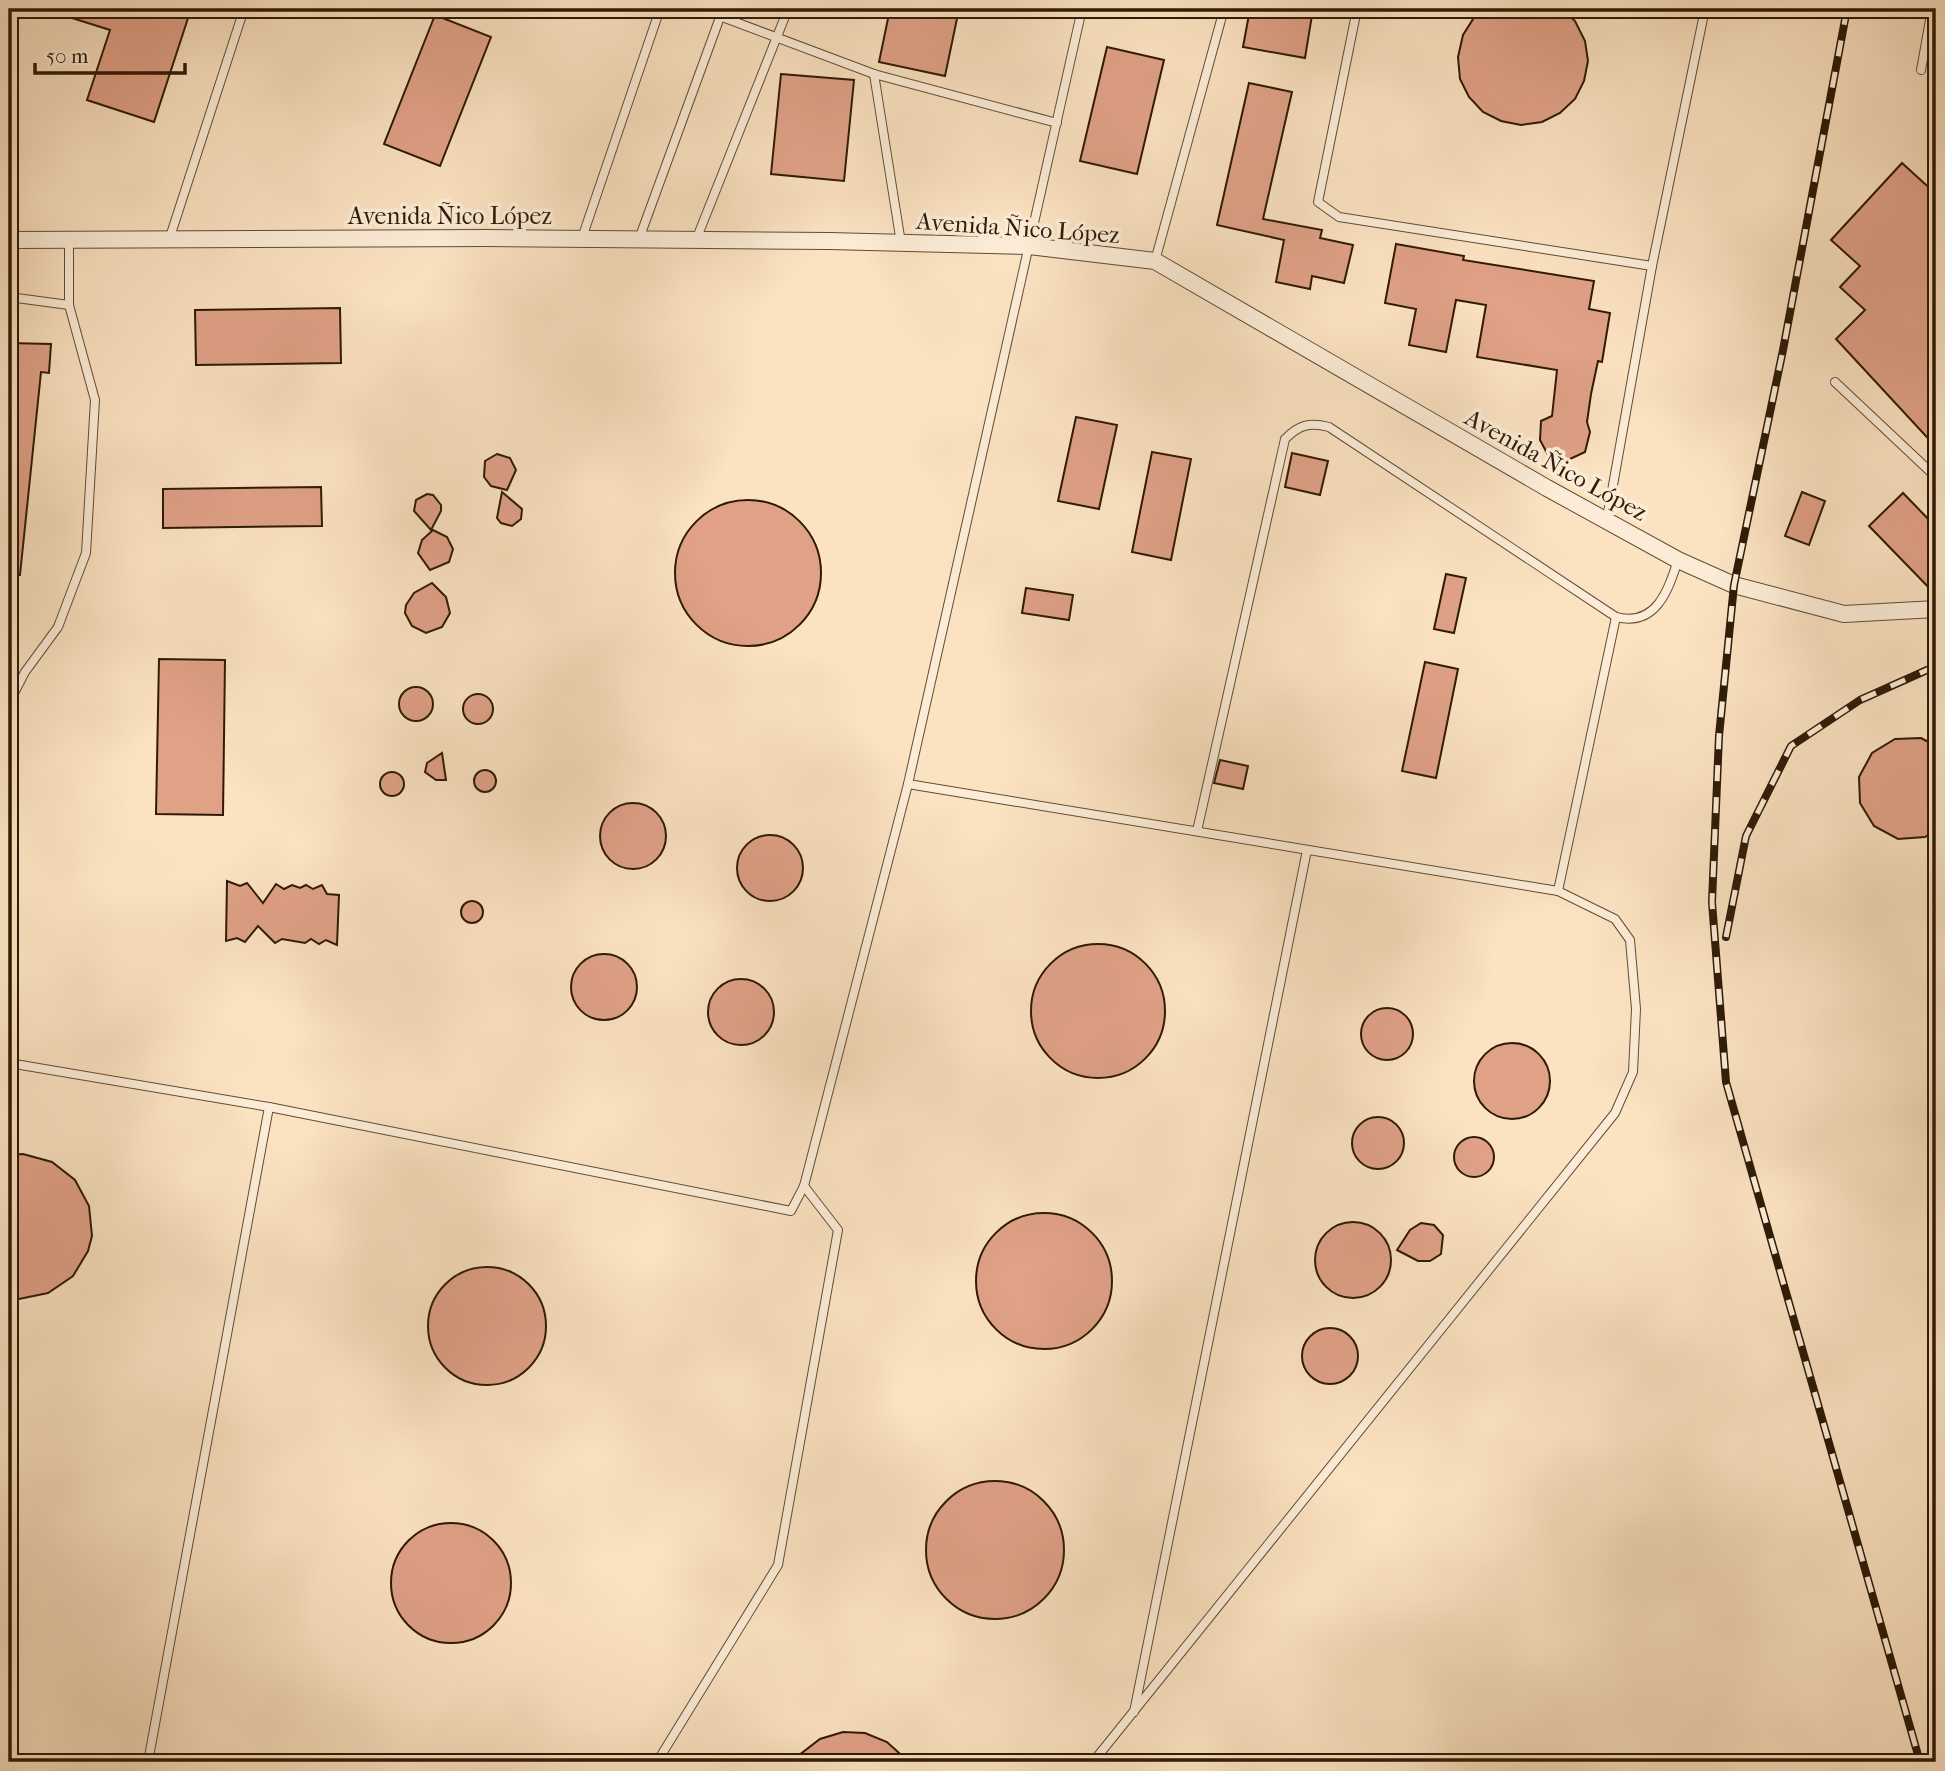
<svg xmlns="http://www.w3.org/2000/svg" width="1945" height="1771" font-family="'IM FELL French Canon',serif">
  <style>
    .building { fill: #e0a187; stroke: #2e1a05; stroke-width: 2 }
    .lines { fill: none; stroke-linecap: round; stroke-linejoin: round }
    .lane-casing { stroke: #614c34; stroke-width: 10 }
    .street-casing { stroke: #614c34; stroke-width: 18 }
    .lane { stroke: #fcecd7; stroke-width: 8 }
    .street { stroke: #fcecd7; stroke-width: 16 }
    .rail-casing { stroke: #2e1a05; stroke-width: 8 }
    .rail { stroke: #fcecd7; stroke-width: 5; stroke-dasharray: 16; stroke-linecap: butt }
    .labels { text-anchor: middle; stroke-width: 7; stroke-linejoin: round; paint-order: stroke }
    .street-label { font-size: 24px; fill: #2e1a05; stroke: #fcecd7 }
  </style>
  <rect width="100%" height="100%" fill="#fbe2c1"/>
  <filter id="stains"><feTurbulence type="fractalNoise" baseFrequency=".00286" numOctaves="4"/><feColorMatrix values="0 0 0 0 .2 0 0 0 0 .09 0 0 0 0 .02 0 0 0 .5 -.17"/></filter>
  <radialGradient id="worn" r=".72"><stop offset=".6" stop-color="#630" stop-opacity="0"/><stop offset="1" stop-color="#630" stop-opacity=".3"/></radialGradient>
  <g class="building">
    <path d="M53 9H191L154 122 87 100 110 30 53 12Z"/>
    <path d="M890 9H959L945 76 879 62Z"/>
    <path d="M1250 9H1313L1305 58 1243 47Z"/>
    <path d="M1485 9H1562L1575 21 1585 41 1588 61 1584 81 1575 99 1560 113 1542 122 1521 125 1501 121 1483 112 1469 97 1460 79 1458 57 1463 35 1475 16Z"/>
    <path d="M435 15 491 37 440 166 384 144Z"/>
    <path d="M1107 47 1164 60 1137 174 1080 161Z"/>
    <path d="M781 74 854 80 844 181 771 174Z"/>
    <path d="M1249 83 1292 92 1263 219 1322 230 1320 238 1353 245 1344 283 1312 276 1310 289 1276 282 1284 240 1217 225Z"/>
    <path d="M1902 163 1936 194V447L1836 339 1865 310 1840 287 1860 266 1831 240Z"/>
    <path d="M1396 244 1464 256 1463 260 1594 281 1589 309 1610 313 1602 362 1598 361 1591 394 1587 422 1590 432 1585 452 1568 460 1548 455 1540 440 1541 421 1552 416 1557 370 1477 357 1486 305 1456 300 1446 352 1409 345 1416 309 1385 303Z"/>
    <path d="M340 308 341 363 196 365 195 310Z"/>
    <path d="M9 343 51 344 49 373 41 372 20 575 9 574Z"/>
    <path d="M1076 417 1117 425 1099 509 1058 501Z"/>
    <path d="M1152 452 1191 459 1171 560 1132 552Z"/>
    <path d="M1292 453 1328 461 1320 495 1285 487Z"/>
    <path d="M497 454 510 458 516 470 507 490 491 486 484 477 485 461Z"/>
    <path d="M321 487 322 526 163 528V489Z"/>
    <path d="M502 492 522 509 521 519 512 526 501 523 497 518Z"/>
    <path d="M1802 492 1825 501 1809 545 1785 536Z"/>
    <path d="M1903 493 1936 527V595L1869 526Z"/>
    <path d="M427 494 433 495 441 505V511L431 530 414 511 416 500Z"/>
    <circle cx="748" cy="573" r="73"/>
    <path d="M433 530 447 537 453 549 449 562 430 570 418 553 422 540Z"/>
    <path d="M1446 574 1466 578 1454 633 1434 629Z"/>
    <path d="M432 583 446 597 450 613 442 627 426 633 412 626 405 613 406 605 414 593Z"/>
    <path d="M1026 588 1073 595 1069 620 1022 613Z"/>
    <path d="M159 659 225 660 223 815 156 814Z"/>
    <path d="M1425 662 1458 669 1436 778 1402 771Z"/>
    <circle cx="416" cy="704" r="17"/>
    <circle cx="478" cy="709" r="15"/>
    <path d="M1921 738 1936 746V830L1925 837 1898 839 1874 826 1860 803 1859 777 1872 753 1895 739Z"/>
    <path d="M442 753 446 780H436L425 772 427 763Z"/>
    <path d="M1220 760 1248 766 1243 789 1214 783Z"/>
    <circle cx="485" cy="781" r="11"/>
    <circle cx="392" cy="784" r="12"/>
    <circle cx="633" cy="836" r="33"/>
    <circle cx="770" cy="868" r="33"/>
    <path d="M227 881 240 886 247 883 263 903 276 884 284 889 292 885 300 888 306 885 313 889 322 885 327 894 339 895 337 945 326 940 319 944 311 939 305 943 282 939 275 943 258 926 245 942 237 938 226 941Z"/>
    <circle cx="472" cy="912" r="11"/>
    <circle cx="1098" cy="1011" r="67"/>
    <circle cx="604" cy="987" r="33"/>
    <circle cx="741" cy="1012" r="33"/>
    <circle cx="1387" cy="1034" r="26"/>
    <circle cx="1512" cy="1081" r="38"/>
    <circle cx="1378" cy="1143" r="26"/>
    <circle cx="1474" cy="1157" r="20"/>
    <path d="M23 1154 52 1162 75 1180 89 1206 92 1236 88 1251 73 1276 48 1293 19 1299 9 1298V1155Z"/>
    <circle cx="1044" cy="1281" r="68"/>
    <circle cx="1353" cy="1260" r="38"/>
    <path d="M1421 1223 1434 1225 1443 1235 1441 1254 1430 1261H1418L1397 1250 1410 1230Z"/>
    <circle cx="487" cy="1326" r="59"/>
    <circle cx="1330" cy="1356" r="28"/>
    <circle cx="995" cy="1550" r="69"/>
    <circle cx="451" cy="1583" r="60"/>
    <path d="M843 1732 865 1733 887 1742 909 1762H790L820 1739Z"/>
  </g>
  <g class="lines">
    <g class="lane-casing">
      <g id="lane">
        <path d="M701 9 874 74 1057 123"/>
        <path d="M1357 9 1318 202 1339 217 1652 266"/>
        <path d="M1921 70 1932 9"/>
        <path d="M874 74 901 243"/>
        <path d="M582 238 660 9"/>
        <path d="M639 239 723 9"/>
        <path d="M169 240 244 9"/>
        <path d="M696 240 788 9"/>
        <path d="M1155 261 1224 9"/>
        <path d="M9 297 69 305"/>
        <path d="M1835 382 1936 477"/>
        <path d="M1607 519 1652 266 1705 9"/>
        <path d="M9 703 25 672 58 627 86 553 95 400 69 305V240"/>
        <path d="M908 784 1558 891 1615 919 1630 940 1636 1009 1633 1072 1615 1113 1093 1762"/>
        <path d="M1197 831 1285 439C1299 425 1309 422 1329 427L1616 617C1656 627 1668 591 1678 560"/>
        <path d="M1558 891 1616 617"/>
        <path d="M9 1063 269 1107 791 1211 804 1186 908 784 1082 9"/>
        <path d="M1134 1712 1307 850"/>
        <path d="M148 1762 269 1107"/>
        <path d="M657 1762 778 1565 838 1230 804 1186"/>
      </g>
    </g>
    <g class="street-casing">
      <path id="street" d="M9 240 488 238 829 241 1029 246 1155 261 1547 488 1678 560 1734 585 1844 614 1936 609"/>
    </g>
    <use href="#lane" class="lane"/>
    <use href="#street" class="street"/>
    <g class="rail-casing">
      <g id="rail">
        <path d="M1847 9 1783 350 1734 585 1719 736 1712 902 1726 1082 1920 1762"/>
        <path d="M1726 937 1746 836 1791 746 1860 700 1936 666"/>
      </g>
    </g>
    <use href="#rail" class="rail"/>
  </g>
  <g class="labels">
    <g class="street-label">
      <text x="450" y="224">Avenida Ñico López</text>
      <text transform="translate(1018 228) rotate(4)" y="8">Avenida Ñico López</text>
      <text transform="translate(1556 465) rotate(29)" y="8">Avenida Ñico López</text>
    </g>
  </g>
  <rect width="1945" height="1771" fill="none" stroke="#fbe2c1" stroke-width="35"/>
  <rect x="10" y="10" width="1924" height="1750" fill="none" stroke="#2e1a05" stroke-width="3.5"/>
  <rect x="18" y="18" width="1910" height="1736" fill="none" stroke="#2e1a05" stroke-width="2"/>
  <path d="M35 63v10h150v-10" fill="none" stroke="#2e1a05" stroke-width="3.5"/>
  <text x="46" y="63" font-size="21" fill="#2e1a05" stroke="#fcecd7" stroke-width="5" paint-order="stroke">50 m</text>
  <rect width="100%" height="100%" filter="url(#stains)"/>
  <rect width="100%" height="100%" fill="url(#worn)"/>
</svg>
